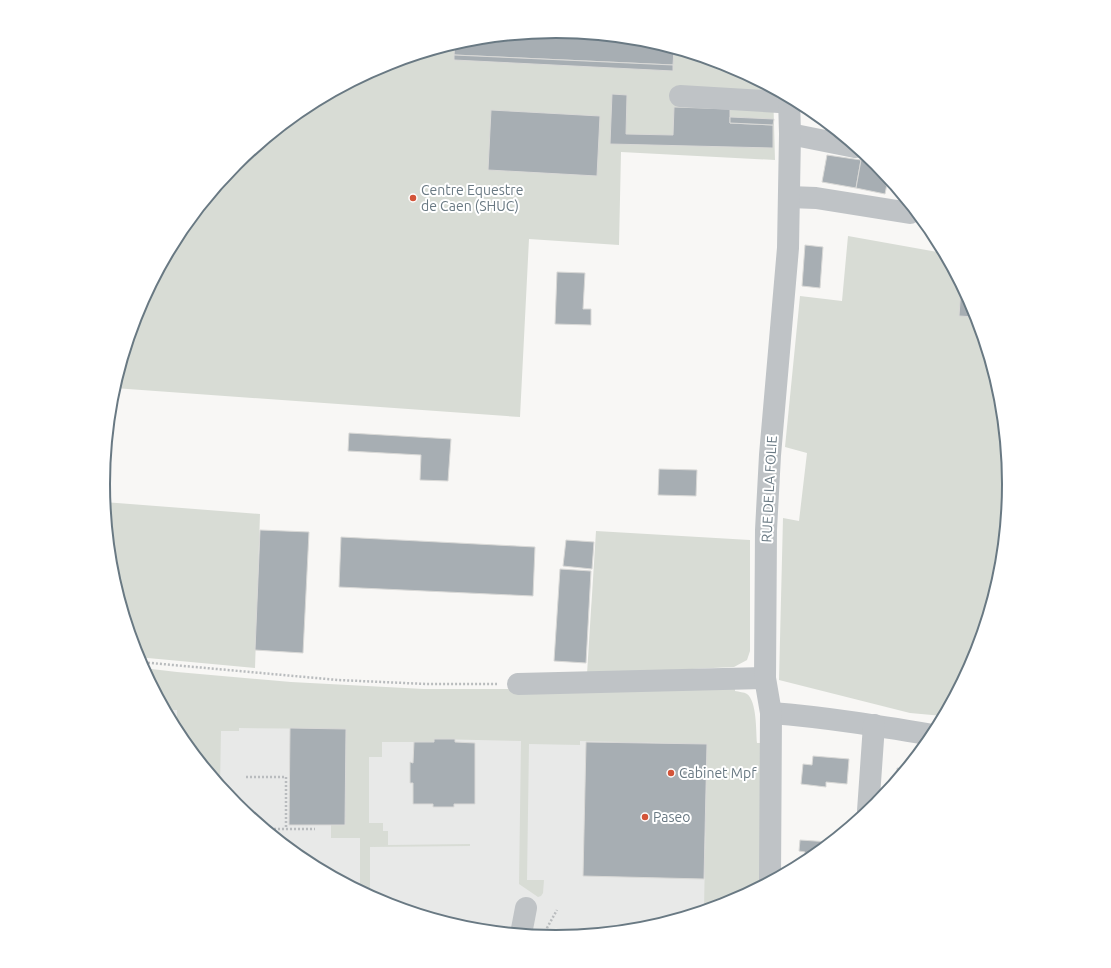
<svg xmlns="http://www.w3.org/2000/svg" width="1111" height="968" font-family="Ubuntu,sans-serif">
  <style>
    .built { fill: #e8e9e8 }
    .green { fill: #d8dcd5 }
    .building { fill: #a7aeb3; stroke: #d9d9d7 }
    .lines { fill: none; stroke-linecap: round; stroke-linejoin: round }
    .path { stroke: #b9bcbe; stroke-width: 2.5; stroke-dasharray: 2 2; stroke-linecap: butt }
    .minor { stroke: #bfc3c6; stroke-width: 22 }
    .poi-dot { fill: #d35439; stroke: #fff; stroke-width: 1.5 }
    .labels { text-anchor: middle; stroke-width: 4; stroke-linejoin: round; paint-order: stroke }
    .poi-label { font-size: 14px; fill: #697983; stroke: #fff; text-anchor: start }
    .street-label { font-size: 14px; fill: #697983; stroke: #fff }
    .rim { fill: none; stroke: #697983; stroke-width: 2 }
  </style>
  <rect width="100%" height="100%" fill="#f8f7f5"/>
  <path class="built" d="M149 680 425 695 722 697 729 903 644 928 555 937 467 928 382 902 304 861 235 804 179 735Z"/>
  <g class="green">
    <path d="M556 31 644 40 729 66 773 89 775 160 621 152 619 245 529 239 520 417 114 388 137 310 179 232 235 164 304 107 382 65 467 40Z"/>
    <path d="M848 236 943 253 974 311 1000 396 1008 484 1000 573 974 658 943 716 910 713 779 680 783 518 799 521 807 453 785 447 800 296 842 301Z"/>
    <path d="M104 502 260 514 255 668 137 657 111 572Z"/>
    <path d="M596 531 750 540V651L747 660 734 667 587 674Z"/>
    <path d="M143 668 177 672 291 682 424 689H520L735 686V691C739 692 744 692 747 694 757 701 756 732 757 743H763L761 885 729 903 704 910 707 744 580 741V745L529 744 527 880H544L543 893 541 896 538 897 519 884 521 741 434 739V742H382V757H369V823H383V831H388V845L470 844V846L370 847V896L347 884H360V838H331V825H345L346 729 239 728V731H221L220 786 179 735 177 732V710H165Z"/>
  </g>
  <g class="building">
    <path d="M556 31 644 40 674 49 673 65 454 55 455 43 467 40Z"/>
    <path d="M454 55 673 65V71L454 60Z"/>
    <path d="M612 94 627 95 626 134 673 135 674 107 730 109V123L773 125V148L610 144Z"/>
    <path d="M491 110 600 116 597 176 488 170Z"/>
    <path d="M730 117 774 119 773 125 730 123Z"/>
    <path d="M827 155 861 160 856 188 822 182Z"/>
    <path d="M861 160 875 163 888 179 885 194 856 188Z"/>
    <path d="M888 179 895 187 886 186Z"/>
    <path d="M805 245 823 247 820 288 802 286Z"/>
    <path d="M557 272 585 273 583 309H591V325L555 324Z"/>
    <path d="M961 287 974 311 976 317 959 316Z"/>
    <path d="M349 433 451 439 448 481 420 480 421 455 348 451Z"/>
    <path d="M659 469 697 470 696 496 658 495Z"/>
    <path d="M260 530 309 532 303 653 255 650Z"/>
    <path d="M341 537 535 547 533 596 339 587Z"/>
    <path d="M566 540 594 542 592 569 563 566Z"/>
    <path d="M560 569 591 571 586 663 554 661Z"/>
    <path d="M290 728 346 729 345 825H289Z"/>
    <path d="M434 739H455V742L475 743V804H454V807H433V804H413V783H410V762L413 763 414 742H434Z"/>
    <path d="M586 742 707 744 704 879 583 876Z"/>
    <path d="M813 756 849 759 847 784 826 782V787L801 784 803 764 812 765Z"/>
    <path d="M897 768 905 769 897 779Z"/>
    <path d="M800 840 830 842 804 862 805 852 799 851Z"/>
  </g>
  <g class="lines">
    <g class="path">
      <path d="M140 662 338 680 426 684H497"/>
      <path d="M246 777H286V829"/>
      <path d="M266 829H315"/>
      <path d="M545 936 547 928 557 910"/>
    </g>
    <g class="minor">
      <path d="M680 96 779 102 789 101"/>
      <path d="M790 134 855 147"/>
      <path d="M789 197 816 198 910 213"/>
      <path d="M518 684 765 678"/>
      <path d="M771 713C825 717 879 726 933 735"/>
      <path d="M868 811 874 725"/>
      <path d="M770 881 771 713 765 678 766 530 770 455 788 248 790 134 789 98"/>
      <path d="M521 934 526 908"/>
    </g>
  </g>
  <g class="poi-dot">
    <circle cx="413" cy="198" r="4"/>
    <circle cx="671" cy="773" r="4"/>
    <circle cx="645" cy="817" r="4"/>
  </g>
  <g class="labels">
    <g class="poi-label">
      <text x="421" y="195">Centre Equestre<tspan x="421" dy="16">de Caen (SHUC)</tspan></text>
      <text x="679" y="778">Cabinet Mpf</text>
      <text x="653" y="822">Paseo</text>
    </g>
    <g class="street-label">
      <text transform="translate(769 489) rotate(-87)" y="5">RUE DE LA FOLIE</text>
    </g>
  </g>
  <path d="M0 0H1111V968H0ZM110 484a446 446 0 1 1 892 0a446 446 0 1 1-892 0Z" fill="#fff" fill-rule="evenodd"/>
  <path class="rim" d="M110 484a446 446 0 1 1 892 0a446 446 0 1 1-892 0Z"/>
</svg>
